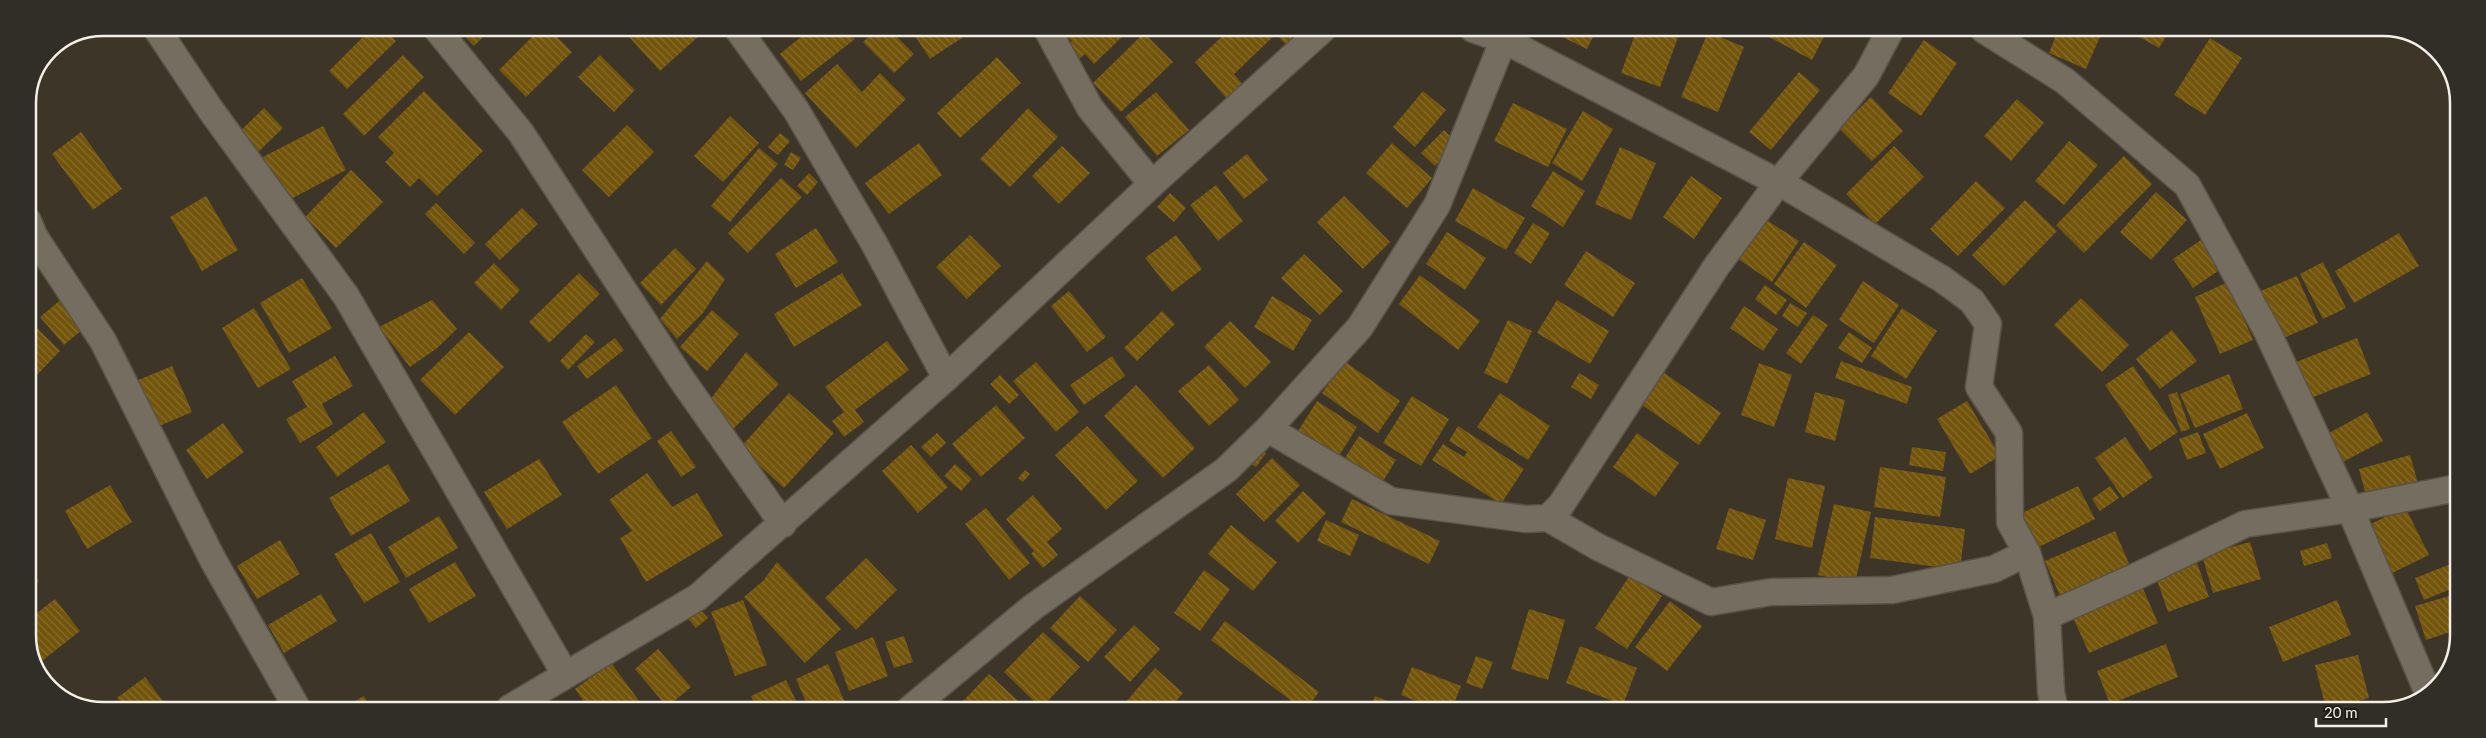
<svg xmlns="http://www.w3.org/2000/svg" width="2486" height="738" font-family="Lato,sans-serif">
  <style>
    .building { fill: url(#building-back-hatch) }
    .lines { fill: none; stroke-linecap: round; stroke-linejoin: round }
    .minor-casing { stroke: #595348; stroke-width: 29 }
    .minor { stroke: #756d5f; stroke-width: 26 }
    .rim { fill: none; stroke: #f3efe6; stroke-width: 2.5 }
  </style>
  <defs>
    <pattern id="building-back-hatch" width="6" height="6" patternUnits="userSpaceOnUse" patternTransform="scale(1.25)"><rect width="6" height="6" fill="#72540a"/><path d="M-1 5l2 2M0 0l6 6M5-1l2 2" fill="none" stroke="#876d2e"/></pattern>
  </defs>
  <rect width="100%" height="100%" fill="#3c3528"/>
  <g class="building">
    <path d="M372 28H384L396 41 347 89 329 71Z"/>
    <path d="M457 28H492L474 46Z"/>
    <path d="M541 28H548L572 52 526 97 499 70Z"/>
    <path d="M621 28H694L700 35 660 71Z"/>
    <path d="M812 28H847L855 39 801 81 780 54Z"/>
    <path d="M868 28H888L914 54 894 73 863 42 873 32Z"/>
    <path d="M910 28H977L930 59Z"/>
    <path d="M1060 29H1130L1094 64 1085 54 1077 61 1065 46 1072 41Z"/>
    <path d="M1230 29H1303L1306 32 1289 48 1276 34 1234 74 1243 85 1227 99 1195 62Z"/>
    <path d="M1546 29H1597L1587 49Z"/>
    <path d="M1637 29H1681L1660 87 1621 73Z"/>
    <path d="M1754 29H1828L1812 60Z"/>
    <path d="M2058 30H2103L2086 69 2049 53Z"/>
    <path d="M2127 30H2170L2159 48Z"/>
    <path d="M1708 32 1744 47 1718 112 1681 97Z"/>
    <path d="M1144 33 1173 62 1121 112 1093 83Z"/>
    <path d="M2210 38 2242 58 2205 115 2174 95Z"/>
    <path d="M1924 40 1957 63 1921 116 1888 93Z"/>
    <path d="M403 55 424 77 364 136 343 114Z"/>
    <path d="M600 55 635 90 614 112 578 77Z"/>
    <path d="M997 57 1021 83 960 138 937 113Z"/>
    <path d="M837 64 862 92 880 73 906 99 856 148 805 93Z"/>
    <path d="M1799 72 1820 90 1771 150 1749 132Z"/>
    <path d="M424 91 483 151 437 196 419 178 410 187 385 162 394 153 378 137Z"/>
    <path d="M1423 91 1446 110 1415 147 1393 127Z"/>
    <path d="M1156 92 1189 130 1157 156 1125 117Z"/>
    <path d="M1871 97 1903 131 1872 161 1839 128Z"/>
    <path d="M2017 99 2044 123 2011 161 1984 136Z"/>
    <path d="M1513 103 1567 129 1548 167 1494 141Z"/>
    <path d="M264 108 283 128 253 157 234 137Z"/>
    <path d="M1028 108 1058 137 1010 187 980 159Z"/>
    <path d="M1583 111 1613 129 1582 181 1552 163Z"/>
    <path d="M730 116 759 143 723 182 694 156Z"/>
    <path d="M627 125 654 152 609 197 582 170Z"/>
    <path d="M323 126 346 170 287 201 263 157Z"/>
    <path d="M1444 130 1457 143 1435 166 1421 153Z"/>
    <path d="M81 132 122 189 93 210 52 154Z"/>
    <path d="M780 133 790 141 778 155 768 147Z"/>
    <path d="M2069 141 2098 165 2064 205 2035 181Z"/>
    <path d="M919 143 942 175 889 214 865 183Z"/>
    <path d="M1392 143 1432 178 1407 208 1366 173Z"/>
    <path d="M1062 146 1090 173 1059 204 1032 176Z"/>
    <path d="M1894 146 1924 177 1875 224 1846 194Z"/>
    <path d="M1620 147 1656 163 1631 220 1595 204Z"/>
    <path d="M759 148 778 164 730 222 711 206Z"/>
    <path d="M791 152 801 158 793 170 784 165Z"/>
    <path d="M1247 154 1268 180 1244 199 1223 173Z"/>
    <path d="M2124 156 2152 184 2084 253 2056 225Z"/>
    <path d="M351 170 383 202 336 248 305 217Z"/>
    <path d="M1553 171 1585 191 1563 227 1531 206Z"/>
    <path d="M809 173 818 182 807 195 797 186Z"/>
    <path d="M1691 176 1722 198 1694 239 1663 217Z"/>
    <path d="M781 178 802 197 748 253 728 233Z"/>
    <path d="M1976 181 2005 208 1958 256 1930 229Z"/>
    <path d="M1216 185 1243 221 1218 241 1190 205Z"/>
    <path d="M1473 188 1525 218 1506 250 1455 221Z"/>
    <path d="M2156 192 2187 220 2151 260 2120 232Z"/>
    <path d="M1170 193 1186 208 1174 222 1157 207Z"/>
    <path d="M206 196 238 250 202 271 170 217Z"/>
    <path d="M1344 196 1390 242 1363 269 1317 222Z"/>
    <path d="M2025 200 2057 231 2004 286 1972 255Z"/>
    <path d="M436 203 475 243 464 254 425 214Z"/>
    <path d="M522 208 538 224 500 260 485 244Z"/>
    <path d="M1765 219 1799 241 1772 282 1738 259Z"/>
    <path d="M1533 223 1550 233 1531 264 1514 253Z"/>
    <path d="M816 228 838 262 796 288 775 254Z"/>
    <path d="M1447 232 1486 258 1465 290 1426 264Z"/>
    <path d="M2399 233 2419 266 2354 303 2335 271Z"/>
    <path d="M970 235 1001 266 967 299 936 267Z"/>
    <path d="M1176 235 1202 269 1172 292 1145 258Z"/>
    <path d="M2201 240 2221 269 2193 288 2173 259Z"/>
    <path d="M1804 242 1837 265 1806 308 1774 284Z"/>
    <path d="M675 248 696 269 661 305 640 283Z"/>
    <path d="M1586 251 1635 283 1613 317 1564 285Z"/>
    <path d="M1304 254 1343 291 1320 315 1281 278Z"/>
    <path d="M707 261 725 279 703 313 677 339 660 319Z"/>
    <path d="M2323 262 2346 308 2323 319 2300 274Z"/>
    <path d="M494 263 520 290 501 310 474 283Z"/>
    <path d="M579 273 600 294 549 343 529 322Z"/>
    <path d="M842 273 862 305 794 347 774 314Z"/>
    <path d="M1420 275 1480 321 1458 350 1399 304Z"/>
    <path d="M2297 276 2318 323 2279 340 2258 292Z"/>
    <path d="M302 278 332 328 289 353 260 303Z"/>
    <path d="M1863 281 1899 305 1874 343 1839 320Z"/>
    <path d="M2228 282 2253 340 2220 354 2195 297Z"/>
    <path d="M1765 285 1787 300 1776 315 1755 299Z"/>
    <path d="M1069 291 1106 337 1087 352 1051 306Z"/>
    <path d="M1272 296 1312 320 1293 351 1254 327Z"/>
    <path d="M64 297 88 325 64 345 40 317Z"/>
    <path d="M2081 298 2129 345 2102 372 2054 325Z"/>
    <path d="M432 300 457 329 436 349 410 367 379 327Z"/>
    <path d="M1557 300 1609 331 1590 364 1537 333Z"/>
    <path d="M1790 303 1807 313 1798 327 1782 316Z"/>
    <path d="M1744 306 1778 329 1763 351 1730 328Z"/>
    <path d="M254 308 291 369 258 388 222 328Z"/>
    <path d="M1902 308 1937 331 1906 379 1871 356Z"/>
    <path d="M712 310 739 334 707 371 680 347Z"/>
    <path d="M1162 311 1175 324 1137 361 1124 348Z"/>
    <path d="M1813 315 1828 325 1801 364 1786 353Z"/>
    <path d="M28 319 60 351 35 377 28 369Z"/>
    <path d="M1508 320 1532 331 1507 384 1484 373Z"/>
    <path d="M1230 321 1271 362 1245 388 1204 347Z"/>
    <path d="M2172 330 2197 361 2160 389 2136 359Z"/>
    <path d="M469 332 504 367 455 415 420 380Z"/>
    <path d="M1849 332 1872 348 1862 363 1838 348Z"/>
    <path d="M586 334 595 342 568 370 560 361Z"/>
    <path d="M615 338 624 350 587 379 577 366Z"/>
    <path d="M2357 338 2371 374 2306 400 2291 364Z"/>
    <path d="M887 341 909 370 855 410 864 422 844 437 832 421 844 412 825 387Z"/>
    <path d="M746 352 779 384 729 433 707 404Z"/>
    <path d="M335 356 353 386 322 404 333 424 300 443 286 419 307 407 292 381Z"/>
    <path d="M1112 356 1125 376 1084 405 1070 385Z"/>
    <path d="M1344 361 1400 401 1378 433 1322 393Z"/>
    <path d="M1841 361 1912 387 1907 404 1835 378Z"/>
    <path d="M1036 362 1079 412 1056 432 1013 381Z"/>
    <path d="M1759 363 1792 375 1774 427 1741 415Z"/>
    <path d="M1209 365 1239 400 1209 426 1178 391Z"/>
    <path d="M172 366 192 412 157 427 136 381Z"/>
    <path d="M2133 366 2178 432 2150 451 2105 385Z"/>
    <path d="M1660 370 1721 413 1699 445 1638 402Z"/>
    <path d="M1579 373 1599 385 1591 399 1571 387Z"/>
    <path d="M2229 374 2243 409 2195 428 2180 394Z"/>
    <path d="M1000 375 1019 395 1009 404 990 384Z"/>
    <path d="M616 385 652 438 598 474 562 422Z"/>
    <path d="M1136 385 1195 448 1163 478 1104 416Z"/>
    <path d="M1815 392 1845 400 1835 441 1805 432Z"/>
    <path d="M2177 392 2190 429 2181 432 2168 395Z"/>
    <path d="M789 393 834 433 784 488 740 448Z"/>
    <path d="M1500 393 1550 426 1528 460 1477 427Z"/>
    <path d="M1412 396 1449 419 1421 466 1383 443Z"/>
    <path d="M1317 401 1357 427 1337 459 1297 433Z"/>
    <path d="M1967 401 2000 456 1970 474 1937 419Z"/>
    <path d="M996 405 1025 438 981 477 952 444Z"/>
    <path d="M364 412 386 442 337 477 316 447Z"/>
    <path d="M2367 412 2383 441 2339 464 2324 436Z"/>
    <path d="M2247 413 2264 448 2220 469 2203 434Z"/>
    <path d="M223 423 244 452 207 479 186 450Z"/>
    <path d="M1087 426 1138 481 1106 510 1055 455Z"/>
    <path d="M1458 426 1524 469 1501 504 1432 460 1443 444 1464 457 1467 452 1449 441Z"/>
    <path d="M671 431 696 467 681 477 657 441Z"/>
    <path d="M2198 432 2206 453 2187 460 2179 439Z"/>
    <path d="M937 433 946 443 931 457 921 447Z"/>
    <path d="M1637 433 1679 463 1655 497 1613 467Z"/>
    <path d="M1359 436 1396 460 1380 486 1343 461Z"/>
    <path d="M2125 437 2153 477 2123 498 2095 458Z"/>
    <path d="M911 445 948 487 918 513 882 471Z"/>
    <path d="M1256 446 1266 453 1256 467 1246 460Z"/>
    <path d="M1912 447 1946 452 1943 471 1909 465Z"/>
    <path d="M2410 455 2420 490 2368 503 2359 469Z"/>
    <path d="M1272 458 1300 485 1264 522 1236 494Z"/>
    <path d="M539 459 562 495 507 529 484 492Z"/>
    <path d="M388 464 410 501 351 536 329 498Z"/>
    <path d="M955 464 972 479 961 491 944 476Z"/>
    <path d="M1880 467 1946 477 1940 517 1874 507Z"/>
    <path d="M1025 470 1030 474 1023 482 1018 478Z"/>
    <path d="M647 473 672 507 697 493 723 536 646 582 620 538 632 531 609 500Z"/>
    <path d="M1788 478 1825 486 1812 548 1775 539Z"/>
    <path d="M110 485 132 522 87 549 65 511Z"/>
    <path d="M2078 486 2095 519 2035 549 2018 515Z"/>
    <path d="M2110 486 2119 498 2100 511 2092 499Z"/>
    <path d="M1303 491 1326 513 1298 543 1275 521Z"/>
    <path d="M1033 495 1062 529 1047 542 1058 555 1043 568 1031 554 1034 551 1006 519Z"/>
    <path d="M1352 499 1440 541 1429 564 1341 522Z"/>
    <path d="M1834 504 1871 512 1855 583 1818 575Z"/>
    <path d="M2405 507 2429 555 2390 574 2367 526Z"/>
    <path d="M986 508 1030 563 1009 580 965 524Z"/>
    <path d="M1729 508 1766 520 1753 560 1716 549Z"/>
    <path d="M439 516 458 548 406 578 388 547Z"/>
    <path d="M1875 517 1965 529 1960 570 1870 558Z"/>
    <path d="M1326 520 1359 535 1350 556 1317 541Z"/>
    <path d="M1231 525 1277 562 1253 591 1208 554Z"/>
    <path d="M2115 531 2133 573 2063 603 2045 561Z"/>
    <path d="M371 533 400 582 364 603 334 554Z"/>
    <path d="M280 540 300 574 257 599 237 566Z"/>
    <path d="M2250 542 2261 579 2213 593 2202 555Z"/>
    <path d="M2327 543 2332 558 2304 566 2300 551Z"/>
    <path d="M866 558 897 590 856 630 825 598Z"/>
    <path d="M2196 560 2209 597 2168 612 2155 574Z"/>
    <path d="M455 562 476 596 429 623 409 589Z"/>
    <path d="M777 562 841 629 805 663 744 597 763 581Z"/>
    <path d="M2456 562V587L2424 600 2415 578Z"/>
    <path d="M28 566 39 581 28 590Z"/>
    <path d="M1204 570 1230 589 1200 631 1174 613Z"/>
    <path d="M1630 575 1662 596 1627 649 1595 628Z"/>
    <path d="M2140 582 2158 623 2089 653 2071 613Z"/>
    <path d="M321 594 337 621 284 653 268 625Z"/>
    <path d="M2456 594V630L2426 640 2415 606Z"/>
    <path d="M1080 596 1117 630 1088 662 1050 628Z"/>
    <path d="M55 599 80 631 38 664 28 640V620Z"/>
    <path d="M743 600 767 665 735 676 711 612Z"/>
    <path d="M2337 600 2351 635 2283 662 2269 627Z"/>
    <path d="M1670 601 1702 626 1667 671 1635 647Z"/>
    <path d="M695 604 708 618 696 628 684 614Z"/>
    <path d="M1529 609 1565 620 1548 680 1511 669Z"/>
    <path d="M1225 621 1319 692 1306 709H1302L1211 640Z"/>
    <path d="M1134 625 1160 649 1130 682 1104 657Z"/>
    <path d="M1043 632 1080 667 1041 708 1004 672Z"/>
    <path d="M904 636 913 662 894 668 885 642Z"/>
    <path d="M873 637 888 676 849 691 835 652Z"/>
    <path d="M2166 644 2178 677 2110 704 2097 671Z"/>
    <path d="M1580 646 1637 668 1623 705 1566 683Z"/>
    <path d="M658 649 691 687 667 707 635 669Z"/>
    <path d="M2358 655 2369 698 2326 709 2315 665Z"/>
    <path d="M1476 656 1493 662 1482 689 1466 683Z"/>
    <path d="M611 663 645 709H589L575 689Z"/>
    <path d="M828 664 848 709H809L796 679Z"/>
    <path d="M1412 667 1461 686 1452 709H1436L1401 695Z"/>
    <path d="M1155 668 1183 693 1169 709H1120Z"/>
    <path d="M989 674 1027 709H972L963 701Z"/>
    <path d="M145 677 168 708H125L117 698Z"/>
    <path d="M786 680 800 709H757L751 696Z"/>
    <path d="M364 696 371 708H343Z"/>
    <path d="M1375 696 1406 709H1370Z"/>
    <path d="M1231 703 1240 709H1226Z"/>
  </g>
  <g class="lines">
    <g class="minor-casing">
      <g id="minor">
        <path d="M156 28 210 109 346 296 565 674"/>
        <path d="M436 28 521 133 680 377 783 524"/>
        <path d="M737 28 796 110 875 245 946 378"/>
        <path d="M1047 29 1090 108 1152 184"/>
        <path d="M1473 29 1504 40 1789 188 1942 279 1972 301 1988 324 1979 387 2009 433 2010 522 2027 553 2047 616 2051 692 2055 710"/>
        <path d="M1984 30 2065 81 2187 185 2267 331 2350 509 2429 695"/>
        <path d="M28 221 34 236 103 341 213 560 297 708"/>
        <path d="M1268 429 1391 501 1526 519 1548 518 1561 505 1716 267 1778 183 1866 76 1891 29"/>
        <path d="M1548 518 1598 547 1711 602 1771 592 1892 590 1994 569 2027 553"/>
        <path d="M2047 616 2135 577 2245 524 2350 509 2457 488"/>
        <path d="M510 708 698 597 946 378 1152 184 1323 29"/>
        <path d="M910 709 1033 607 1226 470 1268 429 1360 327 1437 205 1508 29"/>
      </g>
    </g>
    <use href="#minor" class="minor"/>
  </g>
  <path d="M0 0H2486V738H0ZM103 36H2383A67 67 0 0 1 2450 103V635A67 67 0 0 1 2383 702H103A67 67 0 0 1 36 635V103A67 67 0 0 1 103 36Z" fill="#312e28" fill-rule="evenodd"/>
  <path class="rim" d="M103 36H2383A67 67 0 0 1 2450 103V635A67 67 0 0 1 2383 702H103A67 67 0 0 1 36 635V103A67 67 0 0 1 103 36Z"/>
  <path d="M2316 718v8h70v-8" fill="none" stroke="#f3efe6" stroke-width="2.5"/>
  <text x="2324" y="718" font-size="15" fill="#f3efe6" stroke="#201d17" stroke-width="4" paint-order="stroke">20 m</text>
</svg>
